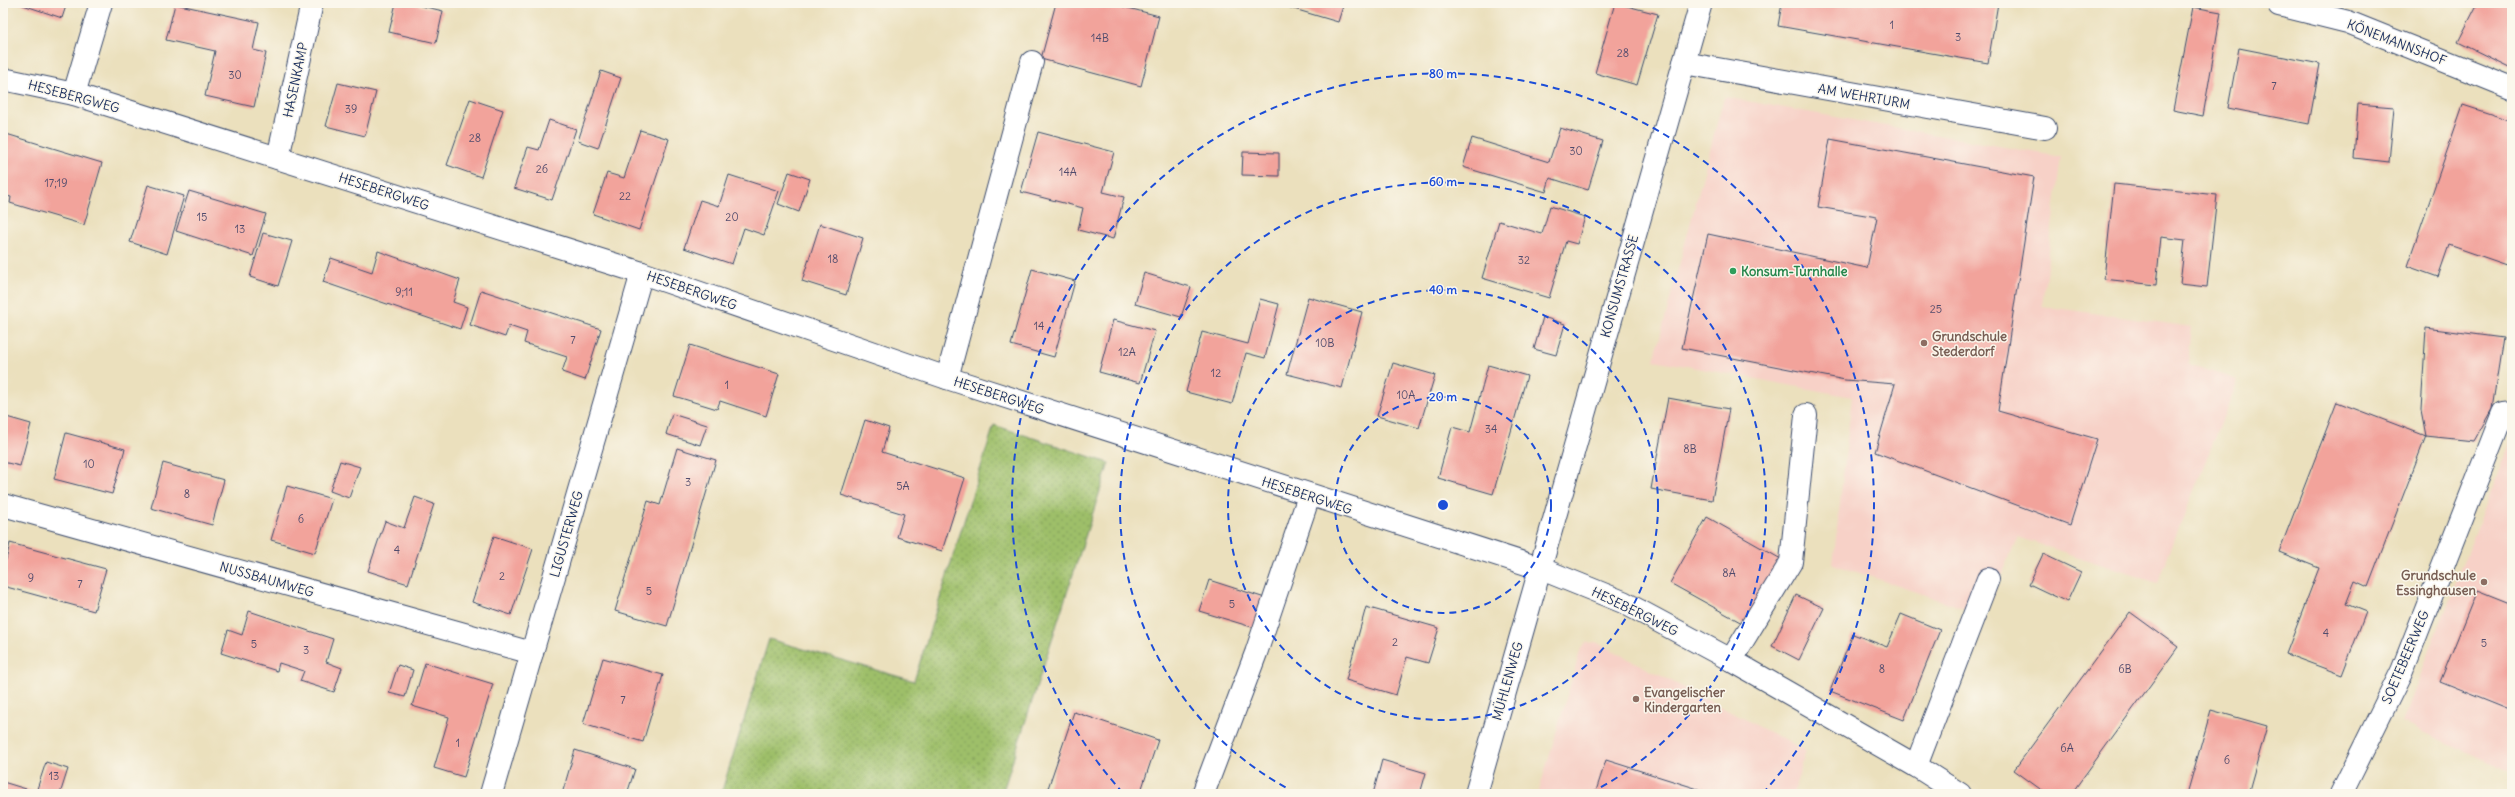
<svg xmlns="http://www.w3.org/2000/svg" width="2515" height="797" font-family="Delius,sans-serif">
  <style>
    .built { fill: #f7d1c7 }
    .grass { fill: url(#grass-dots); stroke: #5c7764 }
    .building { fill: #f2a39b }
    .lines { fill: none; stroke-linecap: round; stroke-linejoin: round }
    .minor-casing { stroke: #3a4a6c; stroke-width: 24 }
    .minor { stroke: #fff; stroke-width: 22 }
    .ring { fill: none; stroke: #1d4ed8; stroke-width: 2; stroke-dasharray: 7 5 }
    .leisure-dot { fill: #2e9e5b; stroke: #fbf7ec; stroke-width: 1.5 }
    .education-dot { fill: #8d6e63; stroke: #fbf7ec; stroke-width: 1.5 }
    .labels { text-anchor: middle; stroke-width: 3; stroke-linejoin: round; paint-order: stroke }
    .number-label { font-size: 11px; fill: #514c6d }
    .street-label { font-size: 13px; fill: #1b2f5e; stroke: #fbf7ec }
    .leisure-label { font-size: 13px; font-weight: bold; fill: #27864d; stroke: #fbf7ec; text-anchor: start }
    .education-label { font-size: 13px; font-weight: bold; fill: #785e54; stroke: #fbf7ec; text-anchor: start }
    .centre { fill: #1d4ed8; stroke: #fbf7ec; stroke-width: 2 }
    .ring-label { font-size: 12px; text-anchor: middle; font-weight: bold; fill: #1d4ed8; stroke: #fbf7ec; stroke-width: 3; stroke-linejoin: round; paint-order: stroke }
  </style>
  <defs>
    <pattern id="grass-dots" width="8" height="8" patternUnits="userSpaceOnUse"><rect width="8" height="8" fill="#9ebf69"/><path d="M2 2h.1M6 6h.1" fill="none" stroke="#809c5a" stroke-width="1.8" stroke-linecap="round"/></pattern>
  </defs>
  <rect width="100%" height="100%" fill="#fbf7ec"/>
  <filter id="ink" filterUnits="userSpaceOnUse"><feTurbulence type="fractalNoise" baseFrequency=".025" numOctaves="2"/><feDisplacementMap in="SourceGraphic" scale="8" xChannelSelector="R" yChannelSelector="G"/><feConvolveMatrix kernelMatrix="1 2 1 2 8 2 1 2 1" color-interpolation-filters="sRGB"/></filter>
  <filter id="wash" filterUnits="userSpaceOnUse"><feTurbulence type="fractalNoise" baseFrequency=".012" numOctaves="4" result="noise"/><feDisplacementMap in="SourceGraphic" scale="16" xChannelSelector="R" yChannelSelector="G"/><feGaussianBlur stdDeviation="0.9" result="paint"/><feColorMatrix in="noise" values="0 0 0 0 0 0 0 0 0 0 0 0 0 0 0 0 0 1.4 0 .05"/><feComposite in="paint" operator="in"/></filter>
  <g filter="url(#wash)">
    <rect width="100%" height="100%" fill="#ebe0bd"/>
    <g class="built">
      <path d="M1724 97 2061 157 2042 306 2192 327 2188 364 2238 380 2157 583 2018 537 1984 615 1833 564 1852 397 1654 360Z"/>
      <path d="M2511 439 2512 440V772L2402 723Z"/>
      <path d="M1596 642 1806 751 1793 794H1538L1581 648 1586 643Z"/>
    </g>
    <path class="grass" d="M994 425 1109 463 1002 794H721L769 639 914 681Z"/>
    <g id="blocks">
      <g class="building">
        <path d="M17 3H67L62 18Z"/>
        <path d="M396 3H409L443 11 436 43 389 32Z"/>
        <path d="M1056 3H1109L1159 16 1141 86 1041 59Z"/>
        <path d="M1274 3H1344L1338 22Z"/>
        <path d="M1615 3 1658 14 1637 85 1595 73Z"/>
        <path d="M1782 3H1998L1988 63 1778 26Z"/>
        <path d="M2478 3H2512V60L2509 67 2458 42Z"/>
        <path d="M175 4 259 22 253 50 266 53 254 107 205 96 215 51 166 40Z"/>
        <path d="M2193 7 2221 12 2203 116 2173 110Z"/>
        <path d="M2239 48 2320 64 2309 124 2228 108Z"/>
        <path d="M601 71 621 78 598 148 578 141Z"/>
        <path d="M338 83 376 92 365 136 326 126Z"/>
        <path d="M470 99 503 110 481 177 447 165Z"/>
        <path d="M2358 104 2394 107 2389 162 2354 158Z"/>
        <path d="M2463 105 2512 121V252L2507 265 2449 245 2438 277 2407 266Z"/>
        <path d="M549 120 576 129 552 200 514 188 528 147 539 150Z"/>
        <path d="M1560 128 1603 141 1588 190 1550 178 1546 192 1463 167 1472 138 1549 162Z"/>
        <path d="M640 130 669 139 639 230 593 214 607 173 624 178Z"/>
        <path d="M1038 132 1114 152 1103 192 1124 197 1113 239 1078 230 1083 208 1021 192Z"/>
        <path d="M3 133 102 163 84 225 10 203 11 197 3 195Z"/>
        <path d="M1830 139 2034 177 1998 411 2097 439 2070 525 1875 452 1895 384 1845 380 1682 348 1708 234 1867 268 1877 217 1818 207Z"/>
        <path d="M1243 152 1279 153V176L1242 175Z"/>
        <path d="M789 172 810 179 799 212 778 204Z"/>
        <path d="M729 175 779 191 764 235 744 228 732 264 684 248 700 200 719 206Z"/>
        <path d="M2114 184 2217 195 2207 287 2180 284 2185 240 2161 237 2156 285 2104 279Z"/>
        <path d="M148 185 184 196 167 254 130 242Z"/>
        <path d="M189 191 266 214 253 256 176 231Z"/>
        <path d="M1550 206 1585 217 1577 244 1566 241 1549 298 1482 278 1499 221 1542 234Z"/>
        <path d="M820 224 863 238 846 295 802 281Z"/>
        <path d="M263 233 292 241 278 286 250 277Z"/>
        <path d="M378 251 460 280 453 302 467 307 460 329 323 282 331 258 372 272Z"/>
        <path d="M1032 269 1075 281 1054 357 1011 345Z"/>
        <path d="M1144 273 1191 287 1181 317 1135 304Z"/>
        <path d="M481 290 601 329 585 380 562 372 567 357 524 343 527 332 509 326 505 337 470 325Z"/>
        <path d="M1308 297 1362 312 1342 388 1287 374Z"/>
        <path d="M1260 299 1279 304 1265 358 1246 353 1232 404 1186 392 1202 332 1248 344Z"/>
        <path d="M1543 317 1565 324 1556 355 1534 349Z"/>
        <path d="M1113 320 1155 331 1140 383 1099 372Z"/>
        <path d="M2426 328 2503 338 2492 409 2474 441 2426 436 2421 410Z"/>
        <path d="M690 345 779 374 766 416 720 401 717 409 674 396Z"/>
        <path d="M1393 363 1435 375 1419 428 1377 416Z"/>
        <path d="M1488 365 1527 376 1493 494 1438 478 1452 427 1470 432Z"/>
        <path d="M1668 398 1729 409 1712 500 1651 489Z"/>
        <path d="M2337 402 2426 436 2368 587 2355 581 2346 604 2366 612 2342 675 2286 654 2319 568 2279 552Z"/>
        <path d="M672 414 707 425 700 445 666 434Z"/>
        <path d="M3 416 31 424 20 466 3 462Z"/>
        <path d="M865 420 889 428 882 452 965 478 942 551 897 537 904 514 841 495Z"/>
        <path d="M66 433 125 449 112 494 54 479Z"/>
        <path d="M677 448 716 460 667 626 615 611 648 501 660 505Z"/>
        <path d="M340 461 360 467 349 498 330 491Z"/>
        <path d="M163 463 224 480 212 525 151 508Z"/>
        <path d="M287 486 332 499 315 553 271 540Z"/>
        <path d="M415 497 434 504 408 584 368 571 385 521 404 528Z"/>
        <path d="M1707 517 1788 563 1751 628 1670 583Z"/>
        <path d="M494 536 533 549 511 615 472 602Z"/>
        <path d="M10 543 106 569 94 611 3 586V560H6Z"/>
        <path d="M2043 554 2081 572 2067 602 2029 584Z"/>
        <path d="M1209 580 1265 598 1255 628 1199 611Z"/>
        <path d="M2477 590 2512 604V711L2440 682Z"/>
        <path d="M1796 595 1824 608 1799 660 1772 646Z"/>
        <path d="M1366 607 1439 628 1428 663 1407 657 1396 695 1346 680Z"/>
        <path d="M249 611 333 639 326 662 342 668 334 692 300 681 304 671 279 663 277 671 221 653 228 630 242 635Z"/>
        <path d="M2130 612 2178 647 2071 794H2047L2014 770Z"/>
        <path d="M1901 614 1940 630 1904 720 1830 691 1853 634 1887 647Z"/>
        <path d="M603 658 663 675 643 742 583 724Z"/>
        <path d="M425 663 493 684 464 777 434 768 449 717 412 706Z"/>
        <path d="M398 665 413 670 405 697 389 693Z"/>
        <path d="M2211 710 2267 726 2248 794H2187Z"/>
        <path d="M1074 712 1158 740 1140 794H1046Z"/>
        <path d="M575 750 635 769 627 794H562Z"/>
        <path d="M1382 760 1426 773 1420 794H1373Z"/>
        <path d="M1606 760 1714 794H1595Z"/>
        <path d="M46 762 68 769 60 794H3V782L36 792Z"/>
      </g>
    </g>
  </g>
  <g filter="url(#ink)">
    <use href="#blocks" fill-opacity="0" stroke="#3a4a6c" stroke-width="1"/>
    <g class="lines">
      <g class="minor-casing">
        <g id="minor">
          <path d="M2279 5 2348 22 2512 88"/>
          <path d="M1684 63 2045 128"/>
          <path d="M3 79 74 94 642 273 947 378 1539 568 1623 602 1731 660 1916 766 1960 794"/>
          <path d="M74 94 101 3"/>
          <path d="M278 158 312 3"/>
          <path d="M947 378 1032 62"/>
          <path d="M3 505 532 653"/>
          <path d="M1731 660 1791 562 1806 415"/>
          <path d="M1916 766 1988 579"/>
          <path d="M491 794 642 273"/>
          <path d="M1203 794 1256 653 1309 496"/>
          <path d="M1476 794 1701 3"/>
          <path d="M2341 794 2402 671 2503 413 2512 412"/>
        </g>
      </g>
      <use href="#minor" class="minor"/>
    </g>
  </g>
  <g class="ring">
    <circle cx="1443" cy="505" r="108"/>
    <circle cx="1443" cy="505" r="215"/>
    <path d="M1296 793A323 323 0 1 1 1590 793"/>
    <path d="M1123 793A431 431 0 1 1 1763 793"/>
  </g>
  <circle class="leisure-dot" cx="1733" cy="271" r="4"/>
  <g class="education-dot">
    <circle cx="1924" cy="343" r="4"/>
    <circle cx="2484" cy="582" r="4"/>
    <circle cx="1636" cy="699" r="4"/>
  </g>
  <g class="labels">
    <g class="number-label">
      <text x="1892" y="29">1</text>
      <text x="1958" y="41">3</text>
      <text x="1100" y="42">14B</text>
      <text x="1623" y="57">28</text>
      <text x="235" y="79">30</text>
      <text x="2274" y="90">7</text>
      <text x="351" y="113">39</text>
      <text x="475" y="142">28</text>
      <text x="1576" y="155">30</text>
      <text x="542" y="173">26</text>
      <text x="1068" y="176">14A</text>
      <text x="56" y="187">17;19</text>
      <text x="625" y="200">22</text>
      <text x="202" y="221">15</text>
      <text x="732" y="221">20</text>
      <text x="240" y="233">13</text>
      <text x="833" y="263">18</text>
      <text x="1524" y="264">32</text>
      <text x="404" y="296">9;11</text>
      <text x="1936" y="313">25</text>
      <text x="1039" y="330">14</text>
      <text x="573" y="344">7</text>
      <text x="1325" y="347">10B</text>
      <text x="1127" y="356">12A</text>
      <text x="1216" y="377">12</text>
      <text x="727" y="389">1</text>
      <text x="1406" y="399">10A</text>
      <text x="1491" y="433">34</text>
      <text x="1690" y="453">8B</text>
      <text x="89" y="468">10</text>
      <text x="688" y="486">3</text>
      <text x="903" y="490">5A</text>
      <text x="187" y="498">8</text>
      <text x="301" y="523">6</text>
      <text x="397" y="554">4</text>
      <text x="1729" y="577">8A</text>
      <text x="502" y="580">2</text>
      <text x="31" y="582">9</text>
      <text x="80" y="588">7</text>
      <text x="649" y="595">5</text>
      <text x="1232" y="608">5</text>
      <text x="2326" y="637">4</text>
      <text x="1395" y="646">2</text>
      <text x="2484" y="647">5</text>
      <text x="254" y="648">5</text>
      <text x="306" y="654">3</text>
      <text x="1882" y="673">8</text>
      <text x="2125" y="673">6B</text>
      <text x="623" y="704">7</text>
      <text x="458" y="747">1</text>
      <text x="2067" y="752">6A</text>
      <text x="2227" y="764">6</text>
      <text x="54" y="780">13</text>
    </g>
    <g class="street-label">
      <text transform="translate(2397 42) rotate(21)" y="5">KÖNEMANNSHOF</text>
      <text transform="translate(295 80) rotate(-78)" y="5">HASENKAMP</text>
      <text transform="translate(74 96) rotate(15)" y="5">HESEBERGWEG</text>
      <text transform="translate(1864 96) rotate(10)" y="5">AM WEHRTURM</text>
      <text transform="translate(384 191) rotate(18)" y="5">HESEBERGWEG</text>
      <text transform="translate(1619 286) rotate(-74)" y="5">KONSUMSTRASSE</text>
      <text transform="translate(692 290) rotate(19)" y="5">HESEBERGWEG</text>
      <text transform="translate(999 395) rotate(18)" y="5">HESEBERGWEG</text>
      <text transform="translate(1307 495) rotate(18)" y="5">HESEBERGWEG</text>
      <text transform="translate(566 534) rotate(-74)" y="5">LIGUSTERWEG</text>
      <text transform="translate(267 579) rotate(16)" y="5">NUSSBAUMWEG</text>
      <text transform="translate(1635 611) rotate(26)" y="5">HESEBERGWEG</text>
      <text transform="translate(2405 657) rotate(-67)" y="5">SOETEBEERWEG</text>
      <text transform="translate(1507 681) rotate(-74)" y="5">MÜHLENWEG</text>
    </g>
    <g class="leisure-label">
      <text x="1741" y="276">Konsum-Turnhalle</text>
    </g>
    <g class="education-label">
      <text x="1932" y="341">Grundschule<tspan x="1932" dy="15">Stederdorf</tspan></text>
      <text x="2476" y="580" text-anchor="end">Grundschule<tspan x="2476" dy="15">Essinghausen</tspan></text>
      <text x="1644" y="697">Evangelischer<tspan x="1644" dy="15">Kindergarten</tspan></text>
    </g>
  </g>
  <circle cx="1443" cy="505" r="6" class="centre"/>
  <g class="ring-label">
    <text x="1443" y="78">80 m</text>
    <text x="1443" y="186">60 m</text>
    <text x="1443" y="294">40 m</text>
    <text x="1443" y="401">20 m</text>
  </g>
  <rect width="2515" height="797" fill="none" stroke="#fbf7ec" stroke-width="16"/>
</svg>
